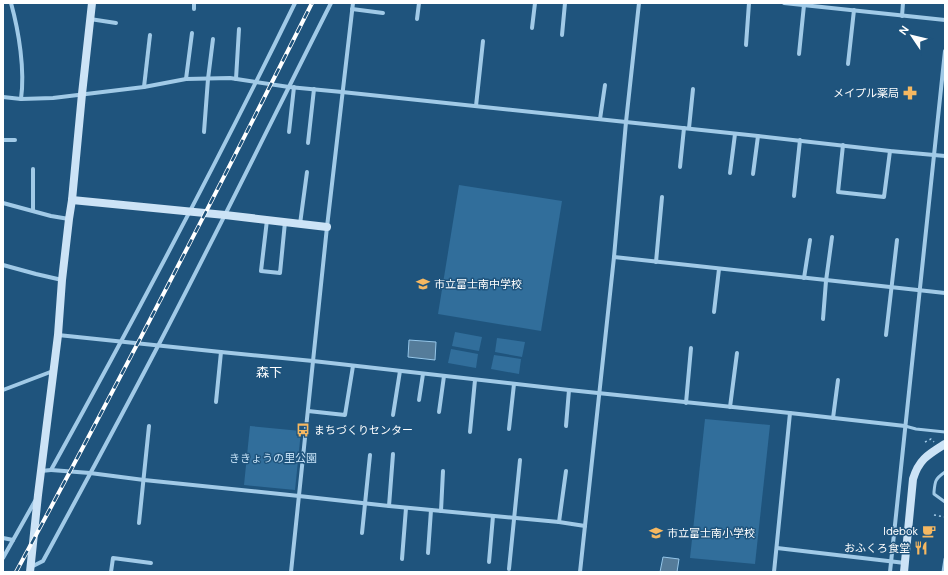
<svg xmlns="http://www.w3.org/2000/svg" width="948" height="575" font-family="'DM Sans','Noto Sans JP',sans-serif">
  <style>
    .green { fill: #316e9b }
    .water { fill: #557c9a; stroke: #95c6e9 }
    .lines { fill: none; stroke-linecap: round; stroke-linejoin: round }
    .path { stroke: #a1cae7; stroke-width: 1.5; stroke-dasharray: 2 3; stroke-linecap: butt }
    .lane { stroke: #a1cae7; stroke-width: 3 }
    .street { stroke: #a1cae7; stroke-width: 4 }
    .secondary { stroke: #cce3f6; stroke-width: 8 }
    .rail-casing { stroke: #fff; stroke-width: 4 }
    .rail { stroke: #1f547d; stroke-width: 2.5; stroke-dasharray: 8; stroke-linecap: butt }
    .labels { text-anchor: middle; stroke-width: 3; stroke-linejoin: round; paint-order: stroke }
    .poi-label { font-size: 11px; fill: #fff; stroke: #1f547d; text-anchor: end }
    .park-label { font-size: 11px; fill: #c5e1f6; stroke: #1f547d }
    .quarter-label { font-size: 13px; fill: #fff; stroke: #1f547d }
  </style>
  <rect width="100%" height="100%" fill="#1f547d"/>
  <g class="green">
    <path d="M459 185 562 201 541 331 438 314Z"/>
    <path d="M455 332 482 337 479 351 452 346Z"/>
    <path d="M497 338 525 342 522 357 495 352Z"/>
    <path d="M451 349 478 354 476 368 448 363Z"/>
    <path d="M494 355 521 359 519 374 491 369Z"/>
    <path d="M705 419 770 425 755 564 690 558Z"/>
    <path d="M250 426 301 431 295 490 244 485Z"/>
  </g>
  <g class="water">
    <path d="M409 340 436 342 435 360 408 357Z"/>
    <path d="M663 557 679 559 677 572H660Z"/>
  </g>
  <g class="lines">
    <g class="path">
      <path d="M925 442 931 439 934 442"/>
      <path d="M934 515 945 517"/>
    </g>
    <g class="lane">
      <path d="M905 426 916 429 945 432"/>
      <path d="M945 472C935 479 935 481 934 492V494L945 502"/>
      <path d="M943 572 945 559"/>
    </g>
    <g class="street">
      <path d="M11 3C19 32 25 70 21 99"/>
      <path d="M784 3 945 20"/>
      <path d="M194 9V3"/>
      <path d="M352 9 383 13"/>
      <path d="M902 16 903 3"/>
      <path d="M90 19 116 23"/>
      <path d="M417 19 419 3"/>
      <path d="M532 28 535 3"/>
      <path d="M562 35 565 3"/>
      <path d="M746 45 749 3"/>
      <path d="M799 54 804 5"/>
      <path d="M848 64 854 10"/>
      <path d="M186 79 192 33"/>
      <path d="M236 79 239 29"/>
      <path d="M144 87 150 35"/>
      <path d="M3 97 21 99 53 98 144 87 186 79 230 78 289 87 342 92 758 136 890 151 945 156"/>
      <path d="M476 106 483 41"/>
      <path d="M600 119 605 85"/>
      <path d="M689 128 693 89"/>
      <path d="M204 132 208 79 213 39"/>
      <path d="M289 132 294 87"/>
      <path d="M3 140H15"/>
      <path d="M308 143 314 89"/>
      <path d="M843 145 838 192 884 197 890 151"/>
      <path d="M680 167 684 128"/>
      <path d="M730 173 735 134"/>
      <path d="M753 174 758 136"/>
      <path d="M794 196 800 140"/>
      <path d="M3 203 51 216 69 219"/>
      <path d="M33 210V169"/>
      <path d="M267 220 261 271 280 273 285 222"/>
      <path d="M300 224 307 172"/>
      <path d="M614 257 945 293"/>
      <path d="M656 262 662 197"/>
      <path d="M3 265 36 274 62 280"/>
      <path d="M804 278 810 240"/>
      <path d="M714 312 719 269"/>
      <path d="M823 319 826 281 832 237"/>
      <path d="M58 335 221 352 313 361 569 390 790 413 905 426"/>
      <path d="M886 335 897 240"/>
      <path d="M3 390 53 371"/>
      <path d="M419 400 423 374"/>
      <path d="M216 402 221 352"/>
      <path d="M686 403 691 348"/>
      <path d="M730 407 737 353"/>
      <path d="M308 411 345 415 353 366"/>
      <path d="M439 412 444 376"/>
      <path d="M393 415 400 371"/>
      <path d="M833 418 838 380"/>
      <path d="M566 426 569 390"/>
      <path d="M509 429 514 384"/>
      <path d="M470 432 475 380"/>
      <path d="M51 470 90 473 144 480 299 496 389 506 559 522 585 526"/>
      <path d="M41 471 51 470C136 316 218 161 295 3"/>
      <path d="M389 506 393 454"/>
      <path d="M441 511 443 471"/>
      <path d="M559 522 566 471"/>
      <path d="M139 523 149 426"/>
      <path d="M362 533 370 455"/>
      <path d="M3 538 13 540"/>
      <path d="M777 548 905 563"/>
      <path d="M428 553 431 510"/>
      <path d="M3 558 35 501"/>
      <path d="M402 559 406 508"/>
      <path d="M489 562 493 516"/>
      <path d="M31 567 43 561C82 489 121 417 159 344 218 231 274 116 331 3"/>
      <path d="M509 569 520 460"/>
      <path d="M111 572 113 558 151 563"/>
      <path d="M291 572 327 227 353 3"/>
      <path d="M580 572 614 257 626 122 639 3"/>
      <path d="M774 572 790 413"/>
      <path d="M890 572 945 51"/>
    </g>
    <g class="secondary">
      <path d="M72 200 225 215 327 227"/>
      <path d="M30 572 38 495 58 335 62 280 69 219 72 200 82 94 92 3"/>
      <path d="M904 572 913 479C919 459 929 454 945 444"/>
    </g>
    <g class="rail-casing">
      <path id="rail" d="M16 572C118 384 216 194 312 3"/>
    </g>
    <use href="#rail" class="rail"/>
  </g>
  <defs>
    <g id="pharmacy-bare" transform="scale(1.08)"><path d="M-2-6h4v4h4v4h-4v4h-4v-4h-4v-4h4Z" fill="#f6b861" stroke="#1f547d" stroke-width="2.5" paint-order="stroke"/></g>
    <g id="school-bare" transform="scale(1.08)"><path d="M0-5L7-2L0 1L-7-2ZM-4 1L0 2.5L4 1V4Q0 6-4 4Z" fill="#f6b861" stroke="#1f547d" stroke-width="2.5" paint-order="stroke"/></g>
    <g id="bus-bare" transform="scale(1.08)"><path d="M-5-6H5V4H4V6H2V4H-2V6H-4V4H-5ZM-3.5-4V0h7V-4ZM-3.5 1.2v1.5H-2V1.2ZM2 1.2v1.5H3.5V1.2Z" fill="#f6b861" stroke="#1f547d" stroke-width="2.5" paint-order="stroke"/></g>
    <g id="cafe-bare" transform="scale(1.08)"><path d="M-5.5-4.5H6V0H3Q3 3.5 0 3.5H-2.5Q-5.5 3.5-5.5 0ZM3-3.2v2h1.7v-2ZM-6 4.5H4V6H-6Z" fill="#f6b861" stroke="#1f547d" stroke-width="2.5" paint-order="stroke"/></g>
    <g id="restaurant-bare" transform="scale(1.08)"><path d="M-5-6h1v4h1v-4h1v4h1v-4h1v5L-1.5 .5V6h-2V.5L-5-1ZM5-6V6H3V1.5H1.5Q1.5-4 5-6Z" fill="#f6b861" stroke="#1f547d" stroke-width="2.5" paint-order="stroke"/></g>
  </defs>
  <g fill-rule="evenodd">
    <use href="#pharmacy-bare" x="910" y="93"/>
    <use href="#school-bare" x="423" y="284"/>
    <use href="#bus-bare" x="303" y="430"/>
    <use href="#cafe-bare" x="929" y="531"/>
    <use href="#school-bare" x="656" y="533"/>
    <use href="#restaurant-bare" x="921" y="548"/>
  </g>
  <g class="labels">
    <g class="poi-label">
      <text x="899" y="97">メイプル薬局</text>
      <text x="434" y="288" text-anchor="start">市立富士南中学校</text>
      <text x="314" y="434" text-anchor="start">まちづくりセンター</text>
      <text x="918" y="535">Idebok</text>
      <text x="667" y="537" text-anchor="start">市立富士南小学校</text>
      <text x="910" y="552">おふくろ食堂</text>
    </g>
    <g class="park-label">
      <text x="273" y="462">ききょうの里公園</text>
    </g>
    <g class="quarter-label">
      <text x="269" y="377">森下</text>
    </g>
  </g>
  <rect width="948" height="575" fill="none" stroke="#ffffff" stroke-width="8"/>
  <g transform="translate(912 36) rotate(305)" stroke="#1f547d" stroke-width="3" paint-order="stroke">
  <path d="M0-3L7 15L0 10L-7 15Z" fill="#ffffff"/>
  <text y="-6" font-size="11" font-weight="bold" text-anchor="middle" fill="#ffffff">N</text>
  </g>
</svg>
